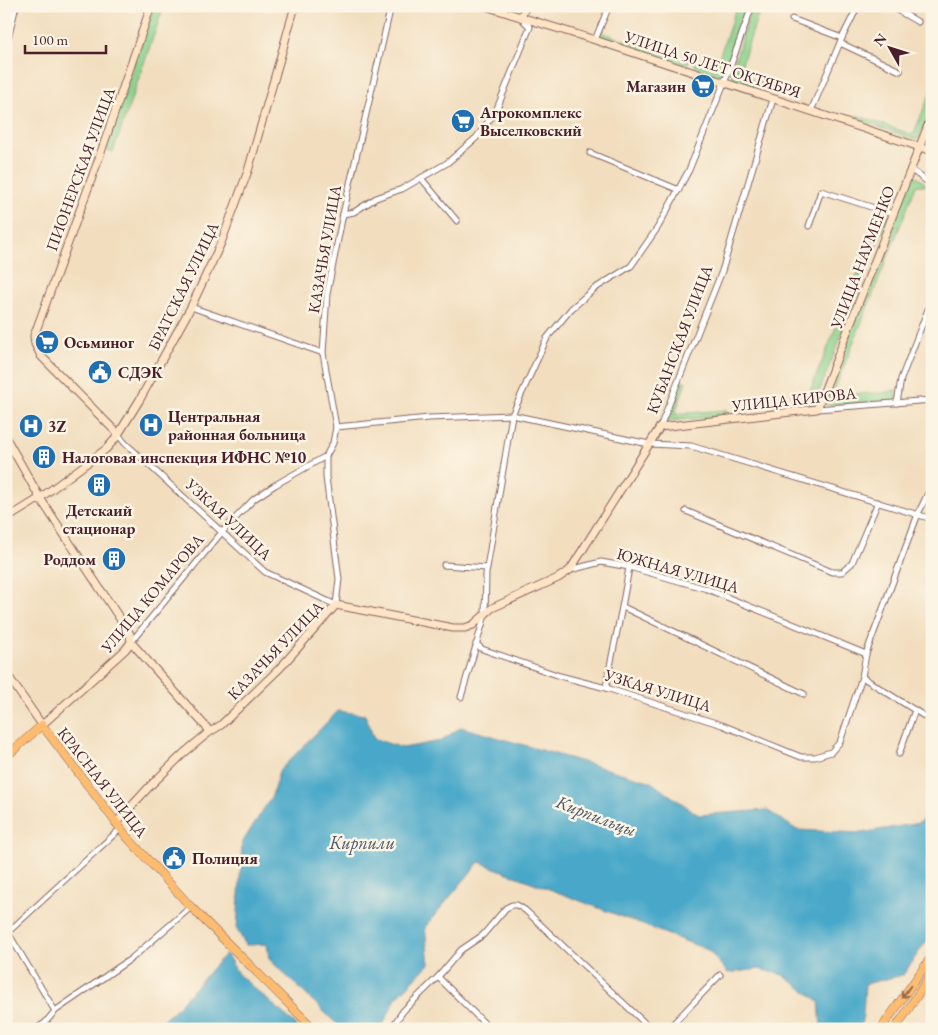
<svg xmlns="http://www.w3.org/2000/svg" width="938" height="1035" font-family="'EB Garamond',serif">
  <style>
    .green { fill: #88d18c; stroke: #69785c }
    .water { fill: #4aa8c9; stroke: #4a647a }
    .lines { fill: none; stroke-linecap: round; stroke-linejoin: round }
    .street-casing { stroke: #85625f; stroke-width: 7 }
    .secondary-casing { stroke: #85625f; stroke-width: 9 }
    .primary-casing { stroke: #85625f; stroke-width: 9 }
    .street { stroke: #fff; stroke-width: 5 }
    .secondary { stroke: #ffe4c6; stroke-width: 7 }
    .primary { stroke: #febc70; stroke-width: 8 }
    .oneway { stroke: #9b664a }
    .labels { text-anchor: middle; stroke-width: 5; stroke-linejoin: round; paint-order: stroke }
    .street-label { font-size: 16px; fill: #4a1f2b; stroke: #fcf5e5 }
    .poi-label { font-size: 16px; font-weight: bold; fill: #4a1f2b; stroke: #fcf5e5; text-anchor: start }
    .water-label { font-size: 18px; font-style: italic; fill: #4a566a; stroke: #fcf5e5 }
  </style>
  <rect width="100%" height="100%" fill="#fcf5e5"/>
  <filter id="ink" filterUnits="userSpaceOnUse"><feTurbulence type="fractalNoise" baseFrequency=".02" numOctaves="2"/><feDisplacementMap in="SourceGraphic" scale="10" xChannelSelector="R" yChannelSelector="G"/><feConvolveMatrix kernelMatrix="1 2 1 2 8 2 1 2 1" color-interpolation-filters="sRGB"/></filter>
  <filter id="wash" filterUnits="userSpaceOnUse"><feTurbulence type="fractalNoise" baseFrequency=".0096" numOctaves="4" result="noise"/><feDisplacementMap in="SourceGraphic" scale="20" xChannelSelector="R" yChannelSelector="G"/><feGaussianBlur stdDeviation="1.12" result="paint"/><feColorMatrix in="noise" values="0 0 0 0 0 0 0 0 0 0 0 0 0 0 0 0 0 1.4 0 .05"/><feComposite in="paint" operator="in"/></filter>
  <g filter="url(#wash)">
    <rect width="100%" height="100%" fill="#f2debf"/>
    <g class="green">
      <path d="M154 6H164L113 152 107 150 106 146Z"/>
      <path d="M737 6H748L727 72C719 81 705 71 696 67L694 63 715 69Z"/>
      <path d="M752 6H761L738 75 779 89C765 88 736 91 731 73Z"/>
      <path d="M604 26 603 33 690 61 686 65 683 64 601 38 599 36Z"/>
      <path d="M932 89V109L918 139H913L856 119V115L913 135Z"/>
      <path d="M914 177H917L929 186 918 185 916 186 833 394 881 393 897 390V399L894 402 827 405 823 402 910 178Z"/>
      <path d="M883 212 889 215 817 397 810 406 788 409 787 404 806 401Z"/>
      <path d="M680 380 686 382 675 414 726 410V416L668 421 666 419Z"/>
    </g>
    <g class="water">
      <path d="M338 711 365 715 374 739 403 748 441 741 461 727 649 781 699 815 767 810 797 830 861 833 919 823 932 811V933L903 975 865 984 863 1015 860 1029H821L819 1001 783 975 759 969 728 973 708 950 479 862 425 927 429 964 396 998 381 1029H347L339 1026 269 959 267 944 246 945 237 930 242 843 272 796 279 771Z"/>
      <path d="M226 953 238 974 293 1022 298 1029H150L172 1013Z"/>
    </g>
  </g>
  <g filter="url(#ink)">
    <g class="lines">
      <g class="street-casing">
        <g id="street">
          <path d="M890 6 918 22"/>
          <path d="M792 19 842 38"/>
          <path d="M595 40 609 6"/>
          <path d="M840 43 900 71"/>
          <path d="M6 47 16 6"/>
          <path d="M811 111 842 38 858 6"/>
          <path d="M590 153 679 190"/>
          <path d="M910 169 932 185"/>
          <path d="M421 178 457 221"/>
          <path d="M343 214 354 212 376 198 402 189 447 163 476 138 496 111 530 27 521 18"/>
          <path d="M809 226 821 191 893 214"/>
          <path d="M191 307 323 353"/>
          <path d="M897 403 901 379 932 299"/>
          <path d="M817 409 932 400"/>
          <path d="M336 427 429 418 512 415 649 444 691 446 932 519"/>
          <path d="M660 427 722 271 773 99"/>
          <path d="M118 434 124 442 265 572 336 605 339 579 326 477V456L333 443 336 427 323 353 327 294 343 214 391 6"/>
          <path d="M686 511 832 572H842L852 563 878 502"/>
          <path d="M444 565 487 568"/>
          <path d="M570 570 601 562 629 567 707 589 866 654"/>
          <path d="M623 607 804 694"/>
          <path d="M131 642 222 532 254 499 275 485 326 456"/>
          <path d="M476 644 482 649 560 676 606 688 722 725 801 757H815L831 752 840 742 862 677 866 654 918 514 932 485"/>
          <path d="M862 677 932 721"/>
          <path d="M606 688C613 647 623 608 629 567"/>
          <path d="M461 697 485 615 486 574 512 415 547 338 571 309 594 289 631 266 658 227 689 170 728 73 752 6"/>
          <path d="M899 754 915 710"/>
          <path d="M7 931 55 1011"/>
          <path d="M6 934 120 829"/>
          <path d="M438 977 490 1029"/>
          <path d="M36 1029 45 1023 55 1011 132 958 191 907"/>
          <path d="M391 1029 403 1011 438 977 461 950 483 935 506 908 512 905H517L525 910 651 1029"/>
          <path d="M668 1029 720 975"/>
        </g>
      </g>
      <g class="secondary-casing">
        <g id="secondary">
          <path d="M485 6 595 40 932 151"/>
          <path d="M521 17 526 6"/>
          <path d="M118 434 41 356 35 344 34 336 98 161 151 6"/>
          <path d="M6 438 40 498 130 634 131 642 207 728 208 733"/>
          <path d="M6 519 40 498 106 449 116 438 139 401 191 307 221 243 248 171 295 6"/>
          <path d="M6 673 42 725 125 650 131 642"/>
          <path d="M116 823 150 786 184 753 208 733 221 725 280 668 336 605 453 628H465L473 625 492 608 558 578 570 570 660 427 817 409 932 115"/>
        </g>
      </g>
      <g class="primary-casing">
        <g id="primary">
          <path d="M6 757 42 725 127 837 191 907 314 1029"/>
          <path d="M881 1029 932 956"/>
          <path d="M895 1029 932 973"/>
        </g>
      </g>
      <use href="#street" class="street"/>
      <use href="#secondary" class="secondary"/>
      <use href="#primary" class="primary"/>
    </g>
    <defs><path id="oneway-shaft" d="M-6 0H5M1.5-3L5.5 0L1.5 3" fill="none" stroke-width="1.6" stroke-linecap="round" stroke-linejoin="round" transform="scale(1.25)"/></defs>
    <use class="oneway" href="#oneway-shaft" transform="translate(906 992) rotate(125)"/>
  </g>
  <defs>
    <g id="supermarket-disc" transform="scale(1.25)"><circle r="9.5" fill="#1f6fb2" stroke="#fcf5e5"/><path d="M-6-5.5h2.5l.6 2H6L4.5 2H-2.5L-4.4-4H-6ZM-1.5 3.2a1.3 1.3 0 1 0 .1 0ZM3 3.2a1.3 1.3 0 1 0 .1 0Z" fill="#fff"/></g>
    <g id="civic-disc" transform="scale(1.25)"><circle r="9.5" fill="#1f6fb2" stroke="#fcf5e5"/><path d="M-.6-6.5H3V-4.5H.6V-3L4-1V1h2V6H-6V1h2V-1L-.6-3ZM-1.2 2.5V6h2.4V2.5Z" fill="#fff"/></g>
    <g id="hospital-disc" transform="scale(1.25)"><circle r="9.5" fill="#1f6fb2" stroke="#fcf5e5"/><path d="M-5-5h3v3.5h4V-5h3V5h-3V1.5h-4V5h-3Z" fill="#fff"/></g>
    <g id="building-disc" transform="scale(1.25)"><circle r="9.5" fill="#1f6fb2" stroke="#fcf5e5"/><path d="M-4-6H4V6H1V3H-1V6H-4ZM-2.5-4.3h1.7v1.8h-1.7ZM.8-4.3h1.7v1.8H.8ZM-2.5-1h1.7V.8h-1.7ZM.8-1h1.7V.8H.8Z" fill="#fff"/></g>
  </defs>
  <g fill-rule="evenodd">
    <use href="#supermarket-disc" x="703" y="86"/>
    <use href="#supermarket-disc" x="463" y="121"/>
    <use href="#supermarket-disc" x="47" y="342"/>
    <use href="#civic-disc" x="100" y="372"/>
    <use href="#hospital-disc" x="151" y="425"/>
    <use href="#hospital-disc" x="31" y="426"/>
    <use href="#building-disc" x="44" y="457"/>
    <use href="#building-disc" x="99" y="485"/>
    <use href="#building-disc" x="114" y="559"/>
    <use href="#civic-disc" x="174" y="858"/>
  </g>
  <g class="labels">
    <g class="street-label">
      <text transform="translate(713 64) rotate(18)" y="6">УЛИЦА 50 ЛЕТ ОКТЯБРЯ</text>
      <text transform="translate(80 169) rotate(-70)" y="6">ПИОНЕРСКАЯ УЛИЦА</text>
      <text transform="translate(324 249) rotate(-80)" y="6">КАЗАЧЬЯ УЛИЦА</text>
      <text transform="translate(862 257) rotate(-69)" y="6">УЛИЦА НАУМЕНКО</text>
      <text transform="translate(183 286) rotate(-64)" y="6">БРАТСКАЯ УЛИЦА</text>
      <text transform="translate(679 339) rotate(-69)" y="6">КУБАНСКАЯ УЛИЦА</text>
      <text transform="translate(794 399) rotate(-6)" y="6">УЛИЦА КИРОВА</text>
      <text transform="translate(229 519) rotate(43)" y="6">УЗКАЯ УЛИЦА</text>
      <text transform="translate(678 570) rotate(16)" y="6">ЮЖНАЯ УЛИЦА</text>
      <text transform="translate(152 593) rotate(-50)" y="6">УЛИЦА КОМАРОВА</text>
      <text transform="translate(275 650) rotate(-46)" y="6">КАЗАЧЬЯ УЛИЦА</text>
      <text transform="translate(658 690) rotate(17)" y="6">УЗКАЯ УЛИЦА</text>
      <text transform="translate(103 782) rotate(52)" y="6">КРАСНАЯ УЛИЦА</text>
    </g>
    <g class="poi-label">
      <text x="686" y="92" text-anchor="end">Магазин</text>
      <text x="480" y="118">Агрокомплекс<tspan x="480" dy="18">Выселковский</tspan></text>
      <text x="64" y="348">Осьминог</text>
      <text x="118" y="378">СДЭК</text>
      <text x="168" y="422">Центральная<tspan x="168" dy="18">районная больница</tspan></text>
      <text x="48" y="432">3Z</text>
      <text x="62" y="463">Налоговая инспекция ИФНС №10</text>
      <text x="99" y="516" text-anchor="middle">Детскаий<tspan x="99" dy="18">стационар</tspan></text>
      <text x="96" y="565" text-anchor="end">Роддом</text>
      <text x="192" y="864">Полиция</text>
    </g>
    <g class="water-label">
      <text transform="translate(596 816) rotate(21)" y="6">Кирпильцы</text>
      <text x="362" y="849">Кирпили</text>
    </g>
  </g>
  <rect width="938" height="1035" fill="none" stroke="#fcf5e5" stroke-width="25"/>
  <g transform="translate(890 48) rotate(309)" stroke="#fcf5e5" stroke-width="4" paint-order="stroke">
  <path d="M0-4L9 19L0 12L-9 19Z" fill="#4a1f2b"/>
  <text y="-8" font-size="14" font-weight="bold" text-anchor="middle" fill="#4a1f2b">N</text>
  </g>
  <path d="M25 45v8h81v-8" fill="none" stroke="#4a1f2b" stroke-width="2.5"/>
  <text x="32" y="45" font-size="15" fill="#4a1f2b" stroke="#fcf5e5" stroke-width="4" paint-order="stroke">100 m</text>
</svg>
